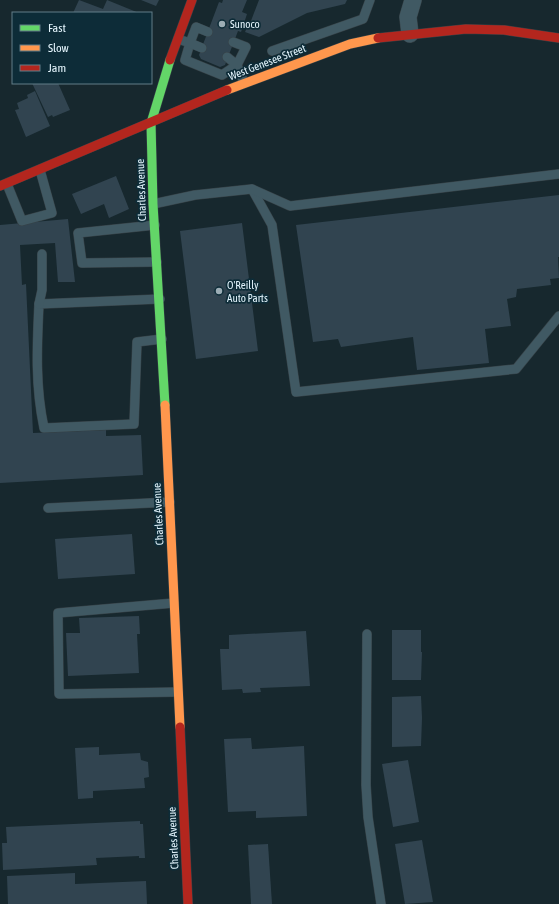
<svg xmlns="http://www.w3.org/2000/svg" width="559" height="904" font-family="'Asap Condensed',sans-serif">
<style>
.building{fill:#314450}
.lines{fill:none;stroke-linecap:round;stroke-linejoin:round}
.lane-casing{stroke:#374247;stroke-width:10}
.street-casing{stroke:#374247;stroke-width:18}
.fast-casing{stroke:#374247;stroke-width:10}
.slow-casing{stroke:#374247;stroke-width:10}
.jam-casing{stroke:#374247;stroke-width:10}
.lane{stroke:#405963;stroke-width:9}
.street{stroke:#405963;stroke-width:17}
.fast{stroke:#63d668;stroke-width:9}
.slow{stroke:#ff974d;stroke-width:9}
.jam{stroke:#b3261e;stroke-width:9}
.poi-dot{fill:#9cadb5;stroke:#0d2c38;stroke-width:1.5}
.labels{text-anchor:middle;stroke-width:3.5;stroke-linejoin:round;paint-order:stroke}
.poi-label{font-size:11px;fill:#e4f5fd;stroke:#0d2c38;text-anchor:start}
.street-label{font-size:11px;fill:#e4f5fd;stroke:#0d2c38}
</style>
<rect width="100%" height="100%" fill="#17282e"/>
<g class="building">
<polygon points="79,0 103,9 107,0 139,13 73,13"/>
<polygon points="141,0 159,0 156,6"/>
<polygon points="223,0 247,0 242,12 247,14 241,32 238,31 225,65 220,67 201,59 199,55 219,2 222,3"/>
<polygon points="259,0 347,0 345,4 307,13 259,37 245,32 248,25 249,26"/>
<polygon points="32,83 58,83 70,110 53,117 52,115 48,117"/>
<polygon points="35,91 50,126 26,137 15,110 19,109 17,103 28,98 27,95"/>
<polygon points="116,176 129,209 109,218 104,204 81,214 72,194"/>
<polygon points="559,195 559,257 558,257 559,278 550,279 551,285 517,289 516,297 507,299 511,326 485,329 489,363 417,370 413,337 341,347 338,339 313,342 296,225"/>
<polygon points="68,219 75,282 58,282 55,243 20,245 22,285 26,284 33,433 106,430 106,436 141,435 143,475 0,483 0,225"/>
<polygon points="242,223 258,351 196,359 180,231"/>
<polygon points="132,534 135,574 58,579 55,539"/>
<polygon points="139,616 140,634 137,634 139,673 68,676 66,633 80,633 79,618"/>
<polygon points="392,630 421,630 421,652 422,652 421,680 392,680"/>
<polygon points="306,631 310,686 260,688 261,692 243,693 242,689 222,690 220,649 229,649 229,635"/>
<polygon points="421,696 422,718 421,746 392,747 392,697"/>
<polygon points="251,738 252,749 304,746 307,816 256,818 256,811 228,812 224,739"/>
<polygon points="99,747 99,755 140,753 141,760 148,762 149,777 144,778 145,788 93,791 93,798 78,799 75,748"/>
<polygon points="408,760 419,822 393,827 382,764"/>
<polygon points="140,821 140,824 143,824 145,858 139,858 139,856 96,858 97,865 3,870 2,843 7,843 6,827"/>
<polygon points="422,840 433,902 405,904 395,844"/>
<polygon points="268,844 272,904 251,904 248,845"/>
<polygon points="75,873 75,884 146,881 147,904 8,904 7,876"/>
</g>
<g class="lines">
<g class="lane-casing">
<g id="lane">
<polyline points="178,39 190,43 185,60 222,75 237,65 244,83"/>
<polyline points="202,48 190,43 196,27 208,32"/>
<polyline points="272,51 363,19 370,0"/>
<polyline points="227,57 237,65 246,47 233,42"/>
<polyline points="7,184 22,221 52,213 40,170"/>
<polyline points="252,189 272,225 296,392 516,369 559,316"/>
<polyline points="153,204 195,195 252,189 290,206 559,174"/>
<polyline points="155,225 78,233 82,263 157,262"/>
<path d="M160,299L39,304C37,346 35,386 44,428L134,424L137,342L162,339"/>
<polyline points="39,304 42,290 42,254"/>
<polyline points="48,508 170,502"/>
<polyline points="174,603 58,613 59,694 178,692"/>
<polyline points="367,634 366,785 368,817 381,904"/>
</g>
</g>
<g class="street-casing">
<polyline id="street" points="410,34 408,17 413,0"/>
</g>
<g class="fast-casing">
<polyline id="fast" points="165,405 153,204 151,123 170,60"/>
</g>
<g class="slow-casing">
<g id="slow">
<polyline points="227,90 350,44 378,38"/>
<polyline points="165,405 180,727"/>
</g>
</g>
<g class="jam-casing">
<g id="jam">
<polyline points="378,38 466,29 504,30 559,38"/>
<polyline points="170,60 192,0"/>
<polyline points="0,186 227,90"/>
<polyline points="180,727 188,904"/>
</g>
</g>
<use href="#lane" class="lane"/>
<use href="#street" class="street"/>
<use href="#fast" class="fast"/>
<use href="#slow" class="slow"/>
<use href="#jam" class="jam"/>
</g>
<g class="poi-dot">
<circle cx="222" cy="24" r="4"/>
<circle cx="219" cy="291" r="4"/>
</g>
<g class="labels">
<g class="poi-label">
<text x="230" y="28">Sunoco</text>
<text x="227" y="289">O'Reilly<tspan x="227" dy="13">Auto Parts</tspan></text>
</g>
<g class="street-label">
<text transform="translate(267 62) rotate(-21)" y="4">West Genesee Street</text>
<text transform="translate(141 190) rotate(-92)" y="4">Charles Avenue</text>
<text transform="translate(158 514) rotate(-93)" y="4">Charles Avenue</text>
<text transform="translate(173 838) rotate(-93)" y="4">Charles Avenue</text>
</g>
</g>
<rect x="12" y="12" width="140" height="72" fill="#0d2c38" stroke="#637c87"/>
<rect x="20" y="25" width="20" height="6" fill="#63d668" stroke="#637c87"/>
<text x="48" y="32" font-size="12" fill="#e4f5fd">Fast</text>
<rect x="20" y="45" width="20" height="6" fill="#ff974d" stroke="#637c87"/>
<text x="48" y="52" font-size="12" fill="#e4f5fd">Slow</text>
<rect x="20" y="65" width="20" height="6" fill="#b3261e" stroke="#637c87"/>
<text x="48" y="72" font-size="12" fill="#e4f5fd">Jam</text>
</svg>
